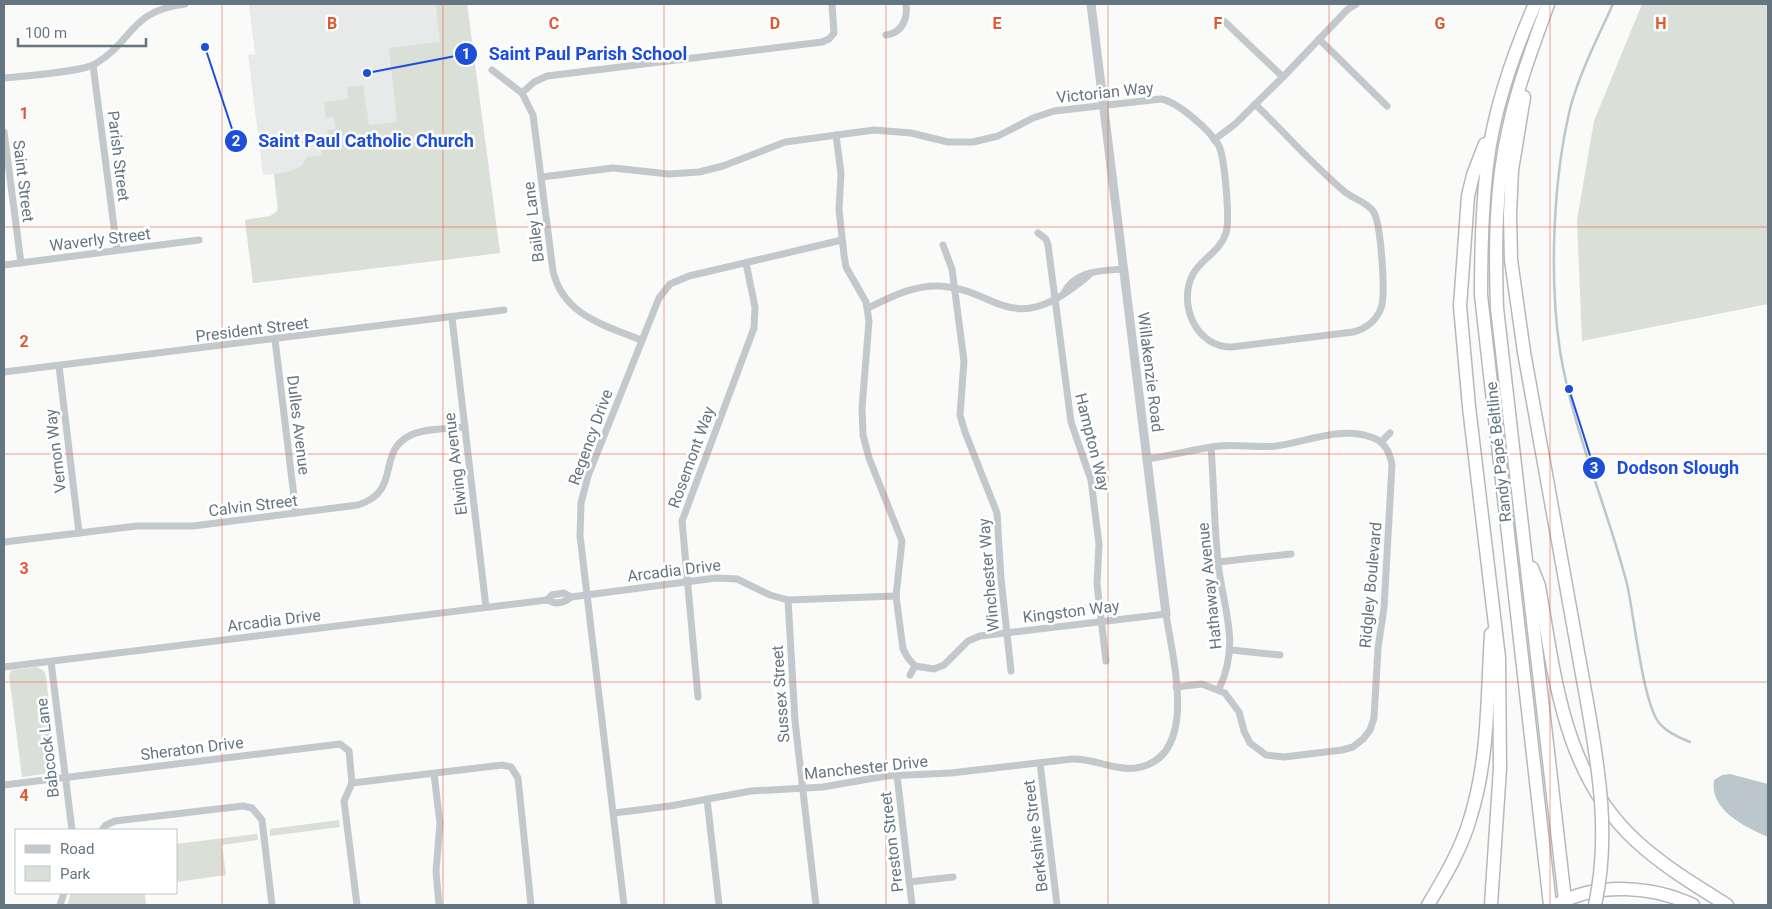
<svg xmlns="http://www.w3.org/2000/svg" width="1772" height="909" font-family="Roboto,sans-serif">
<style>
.built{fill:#e8e9e9}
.green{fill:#dadfd7}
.water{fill:#bbc7cb}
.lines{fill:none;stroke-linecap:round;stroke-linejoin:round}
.stream{stroke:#bbc7cb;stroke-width:2.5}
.motorway-casing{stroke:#b4b9bd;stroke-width:15}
.minor{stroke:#c3c8cc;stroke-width:7}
.tertiary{stroke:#c3c8cc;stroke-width:9}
.motorway{stroke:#fff;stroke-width:12}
.motorway-bridge-casing{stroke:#b4b9bd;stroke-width:15;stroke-linecap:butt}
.motorway-bridge{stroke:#fff;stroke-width:12}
.grid{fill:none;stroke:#e4572e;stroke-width:1;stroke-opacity:0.55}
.labels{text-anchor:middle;stroke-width:5;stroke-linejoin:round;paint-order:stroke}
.street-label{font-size:16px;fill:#657683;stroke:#fff}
.grid-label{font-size:16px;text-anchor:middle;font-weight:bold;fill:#e4572e;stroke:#fff;stroke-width:5;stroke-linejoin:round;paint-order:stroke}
.leader{fill:none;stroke:#1d4ed8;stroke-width:2}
.callout-dot{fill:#1d4ed8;stroke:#fff;stroke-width:2}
.mark-label{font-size:15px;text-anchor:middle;font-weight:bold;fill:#fff}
.callout-label{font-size:18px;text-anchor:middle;font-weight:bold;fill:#1d4ed8;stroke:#fff;stroke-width:5;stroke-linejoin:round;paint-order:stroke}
</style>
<rect width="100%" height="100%" fill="#fafaf8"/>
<polygon class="built" points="467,4 500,253 253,283 245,220 273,216 278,208 274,174 263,175 248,55 255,54 249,5"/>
<g class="green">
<path d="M436,4H467L500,253L253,283L245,220L270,216L278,211L274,174C288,172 301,171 307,157L322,155L321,146L329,145L327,130L336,129L334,117L326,118L324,102L348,99L347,87L363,85L369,125L397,122L389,48L440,42Z"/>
<polygon points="1642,4 1768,4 1768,304 1582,341 1577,220 1594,121"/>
<polygon points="37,667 44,671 46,676 56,768 50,773 22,777 9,675 12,670"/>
<polygon points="339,820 340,827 270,836 270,829"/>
<polygon points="257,834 258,840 222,845 226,875 176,882 176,844"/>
<polygon points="71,893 145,893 146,905 67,905"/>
</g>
<path class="water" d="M1730,774L1768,784V837C1745,827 1709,810 1714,780L1722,775Z"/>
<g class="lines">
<path class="stream" d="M1613,4C1598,37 1581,70 1571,105C1553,177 1549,277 1560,351C1573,431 1607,506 1627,584C1634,614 1643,706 1660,724C1668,733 1679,737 1690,742"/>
<g class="motorway-casing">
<g id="motorway">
<path d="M1535,4C1514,52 1495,106 1488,158C1482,203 1481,249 1481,295L1550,905"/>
<path d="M1548,4C1534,44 1518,84 1509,127C1495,186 1495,247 1497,308L1565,900"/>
<polyline points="1524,97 1512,170 1510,214 1511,260 1524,352 1587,702"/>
<polyline points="1485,144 1473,175 1468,196 1460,306 1469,407 1499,658 1500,768 1491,905"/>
<path d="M1532,568L1539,586C1555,677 1563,773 1635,840C1663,866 1695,885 1727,905"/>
<path d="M1558,904C1598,882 1653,886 1693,905"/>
<path d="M1428,905C1444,878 1461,850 1470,819C1489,759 1487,696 1491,634"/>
</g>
</g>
<g class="minor">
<path d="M886,35C902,33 908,19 906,4"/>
<polyline points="1319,39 1387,106"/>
<polyline points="93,65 117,250"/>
<path d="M492,70L522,93L533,115L553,271C563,315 604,325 641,340"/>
<polyline points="1283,77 1347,10 1356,4"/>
<path d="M4,78C22,76 82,72 95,64C134,41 129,11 185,4"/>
<polyline points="522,93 534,82 547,76 822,42 829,39 834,33 832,4"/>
<polyline points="4,132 21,263"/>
<polyline points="1214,140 1235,124 1283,77 1224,21"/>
<path d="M542,177L613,168L669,174L699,172L723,166L785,142L874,130L911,133L948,142H973L998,136L1033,118L1054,111L1161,99C1178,102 1211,131 1219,146C1225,160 1230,220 1226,233C1220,252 1202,258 1193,274C1177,305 1197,348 1232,347L1353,332C1366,329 1377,320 1381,308C1386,296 1381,221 1373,211C1366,202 1354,199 1345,192C1313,165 1285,133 1255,104"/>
<polyline points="1038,233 1046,239 1048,245 1071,422 1091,480 1099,544 1097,584 1106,661"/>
<polyline points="943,245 952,269 964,361 960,415 965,432 997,513 1001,579 1011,671"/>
<polyline points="4,265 199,240"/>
<path d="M1064,293C1075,270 1101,271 1123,269"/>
<path d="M868,308C891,297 913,285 940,286C992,289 1008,330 1064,294C1074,287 1082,282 1091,273"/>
<polyline points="452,318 486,607"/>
<polyline points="275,340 296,513"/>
<polyline points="59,366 79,533"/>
<polyline points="4,372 504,310"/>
<polyline points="1381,442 1390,433"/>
<path d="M1211,447C1214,485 1214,524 1218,562C1223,610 1241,642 1219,689"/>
<path d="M1147,459C1171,456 1194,449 1219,446C1238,444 1257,448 1276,446C1307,442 1340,426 1371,437C1384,441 1390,452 1392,465L1384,608L1378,648L1374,718L1370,730L1363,739L1353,747L1342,750L1284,757L1266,755L1250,743L1244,731L1239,712L1225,693L1202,684L1176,687"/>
<path d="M4,542L137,526H193L358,505C403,491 375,452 411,435C426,428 448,429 465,427"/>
<polyline points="1218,562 1291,554"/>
<polyline points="547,600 552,595 564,593 571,597"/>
<polyline points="788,600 795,721 816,905"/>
<polyline points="1231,650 1280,655"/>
<polyline points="51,662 72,830"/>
<path d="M4,667L547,600C556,605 564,603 571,597L716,578L737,579L770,595L788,600L896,596"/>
<polyline points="910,675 915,666"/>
<polyline points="698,697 682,521 754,328 755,307 746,263"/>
<polyline points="1040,763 1057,905"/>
<polyline points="434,774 440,823 436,871 439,905"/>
<polyline points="897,775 912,905"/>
<polyline points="4,785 340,744 349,751 352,783"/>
<polyline points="707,799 719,905"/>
<path d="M614,813L670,806L751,791L823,787L886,776L951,773L1072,759C1094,758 1115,771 1136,768C1201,758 1172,657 1166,614L980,636L968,641L944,665L934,669L915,666L908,658L903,649L896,596L902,541L869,458L863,435L862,408L869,321L866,302L846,267L844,255L839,210L841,173L836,135"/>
<polyline points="102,830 106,825 115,821 243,806 252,808 262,820 272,905"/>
<polyline points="909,882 953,877"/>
<polyline points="60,905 64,893"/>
<polyline points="357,905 344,801 352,783 502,765 511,767 518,778 531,905"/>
<polyline points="624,905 580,536 581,503 588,476 659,298 670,284 689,276 842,240"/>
</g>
<polyline class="tertiary" points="1091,4 1166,614"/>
<use href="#motorway" class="motorway"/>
<g class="motorway-bridge-casing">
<path id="motorway-bridge" d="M1587,702C1599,769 1610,837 1595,905"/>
</g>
<use href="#motorway-bridge" class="motorway-bridge"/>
</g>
<path class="grid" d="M222,4V905M443,4V905M664,4V905M886,4V905M1108,4V905M1329,4V905M1550,4V905M4,227H1768M4,454H1768M4,682H1768"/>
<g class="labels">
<g class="street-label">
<text transform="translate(1105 92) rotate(-6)" y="6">Victorian Way</text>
<text transform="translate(119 156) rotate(83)" y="6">Parish Street</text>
<text transform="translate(24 181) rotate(83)" y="6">Saint Street</text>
<text transform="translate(533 222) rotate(-97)" y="6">Bailey Lane</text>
<text transform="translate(100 239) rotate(-7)" y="6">Waverly Street</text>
<text transform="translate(252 329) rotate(-7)" y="6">President Street</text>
<text transform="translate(1151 372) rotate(83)" y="6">Willakenzie Road</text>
<text transform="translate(299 425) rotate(83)" y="6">Dulles Avenue</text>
<text transform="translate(590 437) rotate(-70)" y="6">Regency Drive</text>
<text transform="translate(1093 442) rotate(76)" y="6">Hampton Way</text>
<text transform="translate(55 451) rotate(-97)" y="6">Vernon Way</text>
<text transform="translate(1498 452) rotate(-96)" y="6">Randy Papé Beltline</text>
<text transform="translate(691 457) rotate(-70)" y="6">Rosemont Way</text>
<text transform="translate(455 464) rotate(-97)" y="6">Elwing Avenue</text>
<text transform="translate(253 505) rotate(-7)" y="6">Calvin Street</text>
<text transform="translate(674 570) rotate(-7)" y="6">Arcadia Drive</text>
<text transform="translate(988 575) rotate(-95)" y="6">Winchester Way</text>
<text transform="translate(1370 585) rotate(-85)" y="6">Ridgley Boulevard</text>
<text transform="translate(1209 586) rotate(-96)" y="6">Hathaway Avenue</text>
<text transform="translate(1071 611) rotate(-7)" y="6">Kingston Way</text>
<text transform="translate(274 620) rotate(-7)" y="6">Arcadia Drive</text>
<text transform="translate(780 694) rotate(-94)" y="6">Sussex Street</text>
<text transform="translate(47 748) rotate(-97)" y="6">Babcock Lane</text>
<text transform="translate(192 748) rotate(-7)" y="6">Sheraton Drive</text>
<text transform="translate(866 767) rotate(-6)" y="6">Manchester Drive</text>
<text transform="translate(1035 836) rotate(-97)" y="6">Berkshire Street</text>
<text transform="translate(891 842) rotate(-97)" y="6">Preston Street</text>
</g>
</g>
<g class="grid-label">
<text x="332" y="29">B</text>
<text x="554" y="29">C</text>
<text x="775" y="29">D</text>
<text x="997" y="29">E</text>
<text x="1218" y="29">F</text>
<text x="1440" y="29">G</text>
<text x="1661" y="29">H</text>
<text x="24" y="119">1</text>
<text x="24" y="347">2</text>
<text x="24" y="574">3</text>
<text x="24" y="801">4</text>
</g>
<path class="leader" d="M367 73L466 54M205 47L236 141M1569 389L1594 468"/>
<g class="callout-dot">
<circle cx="367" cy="73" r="5"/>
<circle cx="205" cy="47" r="5"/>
<circle cx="1569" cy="389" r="5"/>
<circle cx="466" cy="54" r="12"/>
<circle cx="236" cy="141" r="12"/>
<circle cx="1594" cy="468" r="12"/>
</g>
<g class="mark-label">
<text x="466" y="59">1</text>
<text x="236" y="146">2</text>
<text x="1594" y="473">3</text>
</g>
<g class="callout-label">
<text x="588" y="60">Saint Paul Parish School</text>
<text x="366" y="147">Saint Paul Catholic Church</text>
<text x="1678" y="474">Dodson Slough</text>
</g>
<rect width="1772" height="909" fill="none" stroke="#657683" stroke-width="10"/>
<rect x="15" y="829" width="162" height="65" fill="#ffffff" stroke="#c1c8cd"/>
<rect x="25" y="845" width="25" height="8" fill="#c3c8cc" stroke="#c1c8cd"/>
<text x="60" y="854" font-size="15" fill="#657683">Road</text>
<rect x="25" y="866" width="25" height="15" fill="#dadfd7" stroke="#c1c8cd"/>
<text x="60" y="879" font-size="15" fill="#657683">Park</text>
<path d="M18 38v8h128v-8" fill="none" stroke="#657683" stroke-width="2.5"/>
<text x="25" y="38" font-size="15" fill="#657683" stroke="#ffffff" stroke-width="4" paint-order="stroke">100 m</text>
</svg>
